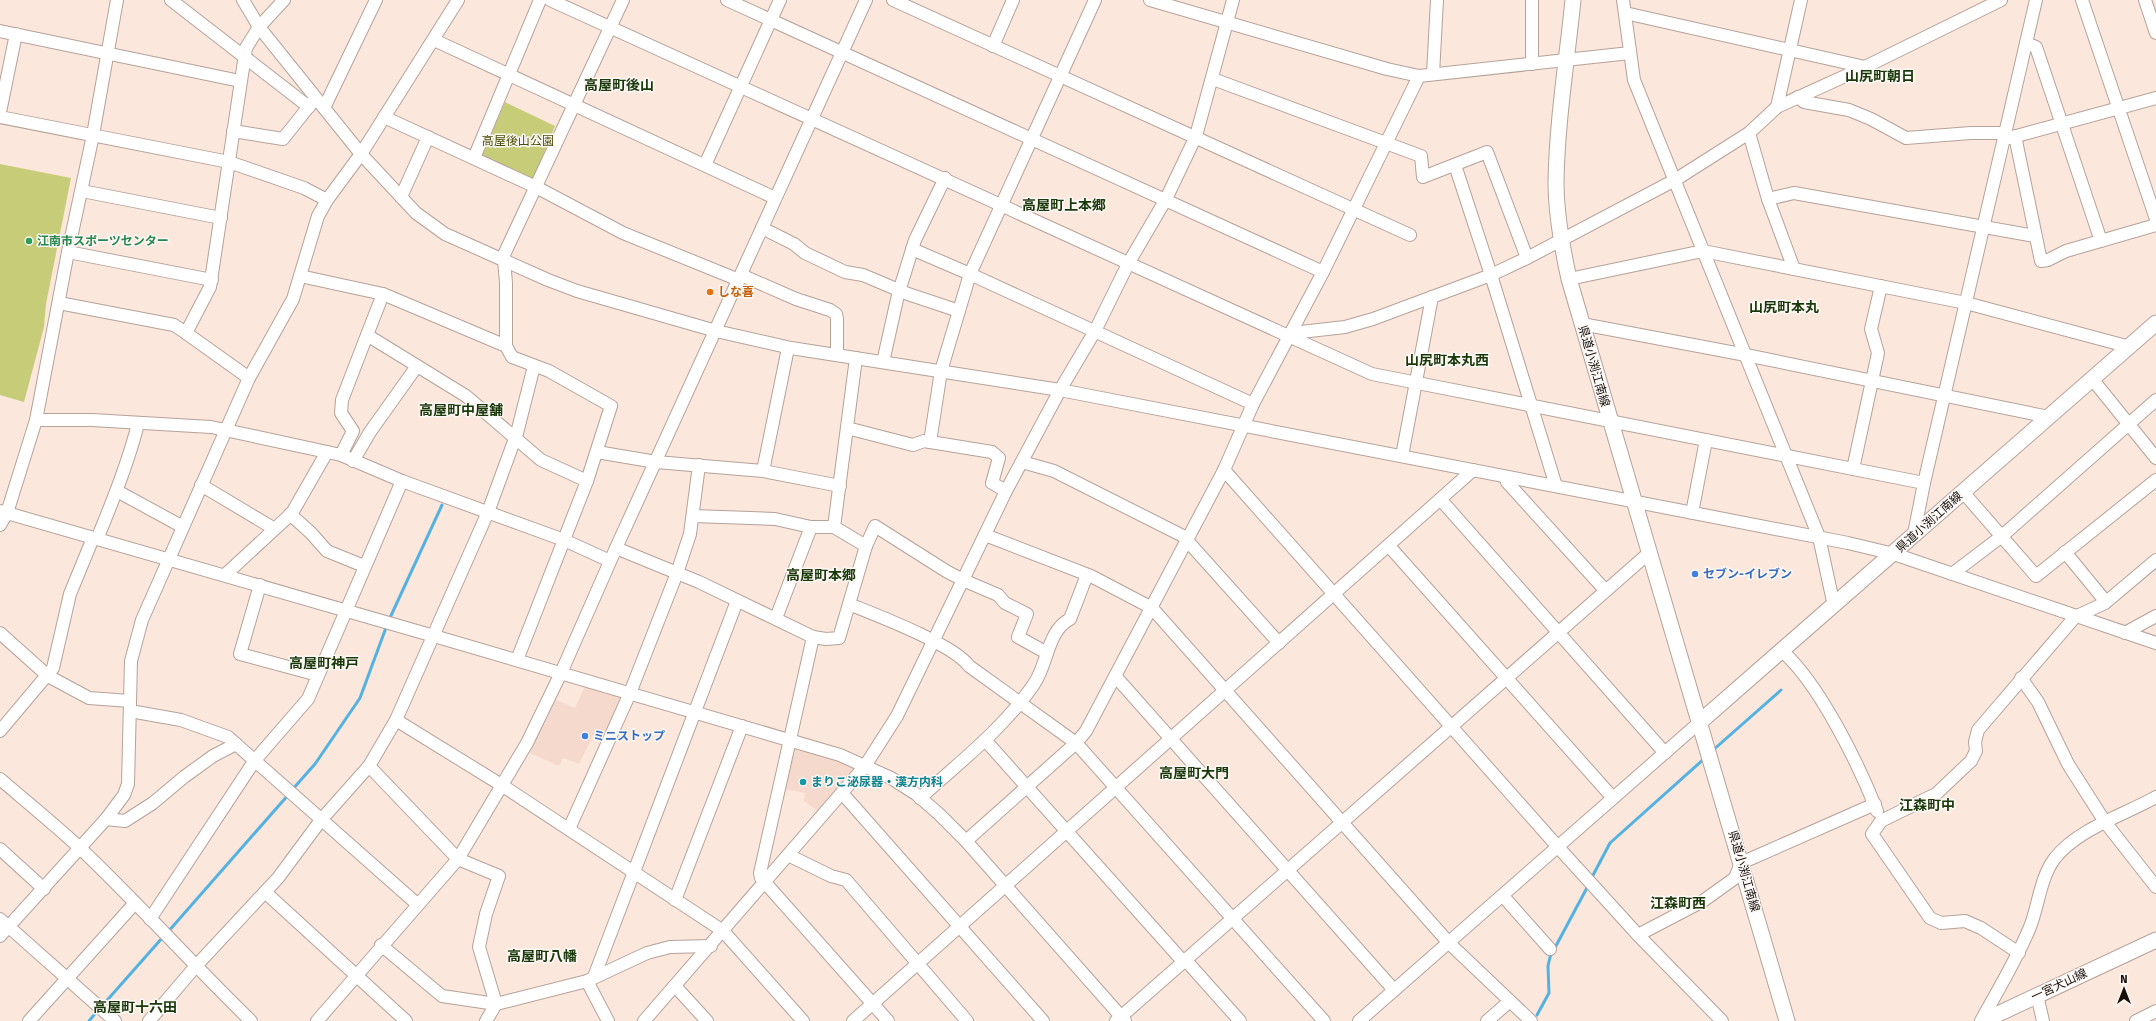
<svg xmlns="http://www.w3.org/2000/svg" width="2156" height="1021" font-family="'Fira Sans','Noto Sans JP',sans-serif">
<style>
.built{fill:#f5d9cc}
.green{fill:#c7cc78}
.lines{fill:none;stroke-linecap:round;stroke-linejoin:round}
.stream{stroke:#53b2e2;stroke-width:3}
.minor-casing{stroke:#b5a299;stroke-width:14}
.major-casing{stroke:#b5a299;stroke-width:17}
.minor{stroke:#fff;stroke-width:12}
.major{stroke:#fff;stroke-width:15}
.leisure-dot{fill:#2e9e5b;stroke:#fcf8f6;stroke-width:1.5}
.food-dot{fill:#e8710a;stroke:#fcf8f6;stroke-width:1.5}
.shop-dot{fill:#3f7fe0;stroke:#fcf8f6;stroke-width:1.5}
.culture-dot{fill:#0f9aa8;stroke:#fcf8f6;stroke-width:1.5}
.labels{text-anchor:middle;stroke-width:3;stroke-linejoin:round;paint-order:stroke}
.park-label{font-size:12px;fill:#4c4e07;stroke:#fcf8f6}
.leisure-label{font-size:12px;font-weight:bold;fill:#27864d;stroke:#fcf8f6;text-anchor:start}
.food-label{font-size:12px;font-weight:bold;fill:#c56008;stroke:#fcf8f6;text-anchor:start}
.street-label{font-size:12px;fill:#160f0c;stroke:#fcf8f6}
.shop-label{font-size:12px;font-weight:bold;fill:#366cbe;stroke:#fcf8f6;text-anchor:start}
.culture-label{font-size:12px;font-weight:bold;fill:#0d838f;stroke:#fcf8f6;text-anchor:start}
.quarter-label{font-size:14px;font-weight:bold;fill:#19380a;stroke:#fcf8f6}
</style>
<rect width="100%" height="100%" fill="#fce7dd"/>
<g class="built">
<polygon points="586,684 626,694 605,739 593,736 579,764 563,758 559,766 530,753 554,699 575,708"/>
<polygon points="790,741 862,766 821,813 804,801 805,793 779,788"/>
</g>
<g class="green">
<polygon points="505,102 555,126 532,181 482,156"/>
<polygon points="0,164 71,178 46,304 44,327 24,402 0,395"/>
</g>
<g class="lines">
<g class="stream">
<polyline points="389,620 442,505"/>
<polyline points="1712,751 1781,690"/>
<polyline points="292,790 315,764 360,698 387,625"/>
<polyline points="1591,879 1610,843 1705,758"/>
<polyline points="167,933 289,794"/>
<polyline points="102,1006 163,937"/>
<polyline points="1537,1015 1549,993 1548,966 1550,957 1589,884"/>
<polyline points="89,1021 98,1010"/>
</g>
<g class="minor-casing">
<g id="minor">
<polyline points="171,0 309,107"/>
<polyline points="243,0 259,27 361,154 416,213 445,234 548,280 577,291 716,331 791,348 1060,390 1848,543 1894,554 2156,643"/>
<polyline points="550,0 1372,374 1924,483"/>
<polyline points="727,0 1323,272"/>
<polyline points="893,0 1410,235"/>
<polyline points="1150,0 1387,69 1419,76 1630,53"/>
<polyline points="1623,0 1634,80 1819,537 1834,606"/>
<polyline points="2082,0 2156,219"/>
<polyline points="2145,0 2156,33"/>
<polyline points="1625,13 1865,67"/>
<polyline points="0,31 240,81"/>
<polyline points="434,40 775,198"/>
<polyline points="2026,43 2036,47 2101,241"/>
<polyline points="993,46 1013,0"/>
<polyline points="1532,64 1532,0"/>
<polyline points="1433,74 1437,0"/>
<polyline points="1213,79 1421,156 1423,177 1487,152 1527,258"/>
<polyline points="1798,97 1804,102 1849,110 1871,119 1906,138 1971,133 2005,133"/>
<polyline points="1777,107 1801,0"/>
<polyline points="324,108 376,0"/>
<polyline points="0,112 16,34"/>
<polyline points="0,117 229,162 304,188 327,200"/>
<polyline points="384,117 536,187 623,233 739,280"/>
<polyline points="233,131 283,139 314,100"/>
<polyline points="1749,133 1768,199 1794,269"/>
<polyline points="2015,136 2041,261 2048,260 2066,251 2156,225"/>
<polyline points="2009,138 2156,98"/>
<polyline points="474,158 540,0"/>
<polyline points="705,165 780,0"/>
<polyline points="1455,165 1491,275 1556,486"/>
<polyline points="82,191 221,218"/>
<polyline points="401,197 428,137"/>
<polyline points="1768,199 1794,193 2035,236"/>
<polyline points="762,228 794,244 805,253 845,272 863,275 908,294 959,311"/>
<polyline points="912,249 970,274 1253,404"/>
<polyline points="68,252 212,280"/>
<polyline points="502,259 623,0"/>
<polyline points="504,260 506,283 506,346"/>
<polyline points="741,275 796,299 830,310 836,314 837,319 837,355"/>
<polyline points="300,276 383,294 506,346 512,357 549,371 611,406 587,481 517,660"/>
<polyline points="1569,279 1703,251 1966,303 2130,347"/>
<polyline points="59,303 174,325 186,333 210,287 246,48 259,27 284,0"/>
<polyline points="1582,324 1746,355 2049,417"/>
<polyline points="186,333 249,378"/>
<polyline points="1292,333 1345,327 1373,319 1491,275 1527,258 1675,180 1749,133 1777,107 1865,67 2001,0"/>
<polyline points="367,335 383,294"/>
<polyline points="883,362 898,295 915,240 945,178"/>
<polyline points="2093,380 2156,458"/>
<polyline points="36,420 92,420 211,427 341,455 402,481 564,540 610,561"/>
<polyline points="847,428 913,445 924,441 992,452 999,458 992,483 1006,491"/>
<polyline points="930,442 941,371 970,274 1095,0"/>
<polyline points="597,452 656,462 763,471 840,486"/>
<polyline points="341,455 353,431 341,413 342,400 367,335 466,396 541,460 587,481"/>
<polyline points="1402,456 1432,297"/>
<polyline points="353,461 370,432 417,366"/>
<polyline points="1022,462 1054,471 1183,536 1279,643"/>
<polyline points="1853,469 1878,353 1871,329 1881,286"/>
<polyline points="1224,470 1558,847 1638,935 1722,1021"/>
<polyline points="763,471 788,348"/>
<polyline points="1506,477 1507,482 1605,590"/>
<polyline points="201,485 273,528"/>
<polyline points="117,491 183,527"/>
<polyline points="1963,492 2036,576 2156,480"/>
<polyline points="1441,500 1665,753"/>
<polyline points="0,511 434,636 840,755 891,778 916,794 939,814 966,841 1125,1021"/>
<polyline points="1692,513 1706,440"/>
<polyline points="290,514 311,533 327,551 364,566"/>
<polyline points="693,516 775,519 811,527 834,527 866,546"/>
<polyline points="0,525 7,513 36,420 68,252 93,135 117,0"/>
<polyline points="834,527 856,358"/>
<polyline points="1914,534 1924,483 2036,0"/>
<polyline points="985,535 1091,576 1152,608 1449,943 1531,1021"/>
<path d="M97,539C113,501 128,463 138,424"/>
<polyline points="1389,546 1613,798"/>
<polyline points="616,548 699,582 813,637 760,873 761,878 888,1021"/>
<polyline points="2065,552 2106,602"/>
<polyline points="1952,574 2002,536 2156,400"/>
<polyline points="225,575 292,513 327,452"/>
<polyline points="260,585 240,654 318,675"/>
<path d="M849,604C876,615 953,644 969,666L1076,743L1324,1021"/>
<polyline points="776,618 811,527"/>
<polyline points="0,633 48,676 89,698 130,701"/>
<polyline points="2125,633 2156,616"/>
<polyline points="813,637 826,639 839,638 866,546 875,526 946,571 963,580 998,595 1005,603 1027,614 1018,637 1047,653"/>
<path d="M1782,651C1819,683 1859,765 1877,811"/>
<polyline points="1116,677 1394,990"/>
<polyline points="2021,678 2038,702 2068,764 2105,822 2156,887"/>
<polyline points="130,711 181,720 228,737 417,904"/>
<polyline points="396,720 503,786 723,931 803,1021"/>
<polyline points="0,731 53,668 70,594 93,538"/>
<polyline points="985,740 1180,958 1190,965 1240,1021"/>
<polyline points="369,766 458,859 499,876 486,914 479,947 496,1004 486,1021"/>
<path d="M0,779C27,802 54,824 80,848C139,904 193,965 251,1021"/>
<polyline points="842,793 1043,1021"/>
<path d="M920,798C960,762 1004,728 1034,684C1048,664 1047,631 1070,619L1087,575"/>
<polyline points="106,819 125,821 153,803 184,777 213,756 236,744"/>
<polyline points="569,829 630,693 677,573 690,534 699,465"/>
<polyline points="966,841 1076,743 1086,731 1224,470 1253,404 1323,272 1419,76"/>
<polyline points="0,849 44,889"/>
<polyline points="788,855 831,876 846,880 967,1021"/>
<polyline points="265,892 406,1021"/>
<polyline points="1503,896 1550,949"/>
<polyline points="675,900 742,726"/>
<polyline points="0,919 115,1021"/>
<polyline points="150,919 255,760 308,699 402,481"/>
<polyline points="1638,935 1703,901 1735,878 1741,863 1875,804"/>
<polyline points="0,936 106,819 124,795 128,784 131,661 142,620 249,378 293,299 318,216 327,200 361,154 458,0"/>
<polyline points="381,945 442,996 496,1004 587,981 647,953 670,947 711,946"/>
<polyline points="2019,953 1981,928 1965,921 1941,923 1930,918 1872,834 1881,821 1936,794 1971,761 1976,751 1975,742 1978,730 2075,617 2105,603 2156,560"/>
<polyline points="594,977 737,601"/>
<polyline points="587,981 608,1021"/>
<polyline points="675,986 707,1021"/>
<polyline points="2037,995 2043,1021"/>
<polyline points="29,1021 135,903"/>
<polyline points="149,1021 195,967 278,878 321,820 369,766 396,720 488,512 517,433 534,366"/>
<polyline points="317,1021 458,859 527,743 561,673 616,548 866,0"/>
<polyline points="644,1021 865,766 897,716 1006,491 1060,390 1095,331 1128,264 1166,199 1196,136 1233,0"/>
<polyline points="853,1021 1473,470"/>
<polyline points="1116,1021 1650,552"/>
<polyline points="1359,1021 1701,721"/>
<polyline points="1487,1021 1510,1001"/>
<path d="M1981,1021C1998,990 2017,959 2030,927C2039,904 2040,878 2055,858C2078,829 2124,815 2156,797"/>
<polyline points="2136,1021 2156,1011"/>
</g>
</g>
<g class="major-casing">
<g id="major">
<path d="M1573,0C1567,60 1557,121 1556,182C1556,215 1562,247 1569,279L1787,1021"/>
<polyline points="1701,721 2156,323"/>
<polyline points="1983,1021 2156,940"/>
</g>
</g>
<use href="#minor" class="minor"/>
<use href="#major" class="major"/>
</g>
<circle class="leisure-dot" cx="29" cy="241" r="4"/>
<circle class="food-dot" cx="710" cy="292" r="4"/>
<g class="shop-dot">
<circle cx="1695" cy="574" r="4"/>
<circle cx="585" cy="736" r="4"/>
</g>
<circle class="culture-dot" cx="803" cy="782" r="4"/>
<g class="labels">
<g class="park-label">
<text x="518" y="145">高屋後山公園</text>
</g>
<g class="leisure-label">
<text x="37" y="245">江南市スポーツセンター</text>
</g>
<g class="food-label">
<text x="718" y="296">しな喜</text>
</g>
<g class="street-label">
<text transform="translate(1594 366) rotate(74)" y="4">県道小渕江南線</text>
<text transform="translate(1929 522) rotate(-42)" y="4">県道小渕江南線</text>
<text transform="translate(1744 871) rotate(74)" y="4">県道小渕江南線</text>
<text transform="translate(2059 985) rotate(-25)" y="4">一宮犬山線</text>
</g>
<g class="shop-label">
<text x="1703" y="578">セブン-イレブン</text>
<text x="593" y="740">ミニストップ</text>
</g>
<g class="culture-label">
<text x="811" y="786">まりこ泌尿器・漢方内科</text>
</g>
<g class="quarter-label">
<text x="1880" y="81">山尻町朝日</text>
<text x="619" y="90">高屋町後山</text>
<text x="1064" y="210">高屋町上本郷</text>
<text x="1784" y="312">山尻町本丸</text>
<text x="1447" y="365">山尻町本丸西</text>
<text x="461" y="415">高屋町中屋舗</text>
<text x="821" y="580">高屋町本郷</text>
<text x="324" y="668">高屋町神戸</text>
<text x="1194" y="778">高屋町大門</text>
<text x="1927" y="810">江森町中</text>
<text x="1678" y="908">江森町西</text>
<text x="542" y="961">高屋町八幡</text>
<text x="135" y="1012">高屋町十六田</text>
</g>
</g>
<g transform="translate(2124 989)" stroke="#fcf8f6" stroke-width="3" paint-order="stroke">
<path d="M0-3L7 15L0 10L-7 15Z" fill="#160f0c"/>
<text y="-6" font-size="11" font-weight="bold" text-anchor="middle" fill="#160f0c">N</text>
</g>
</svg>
